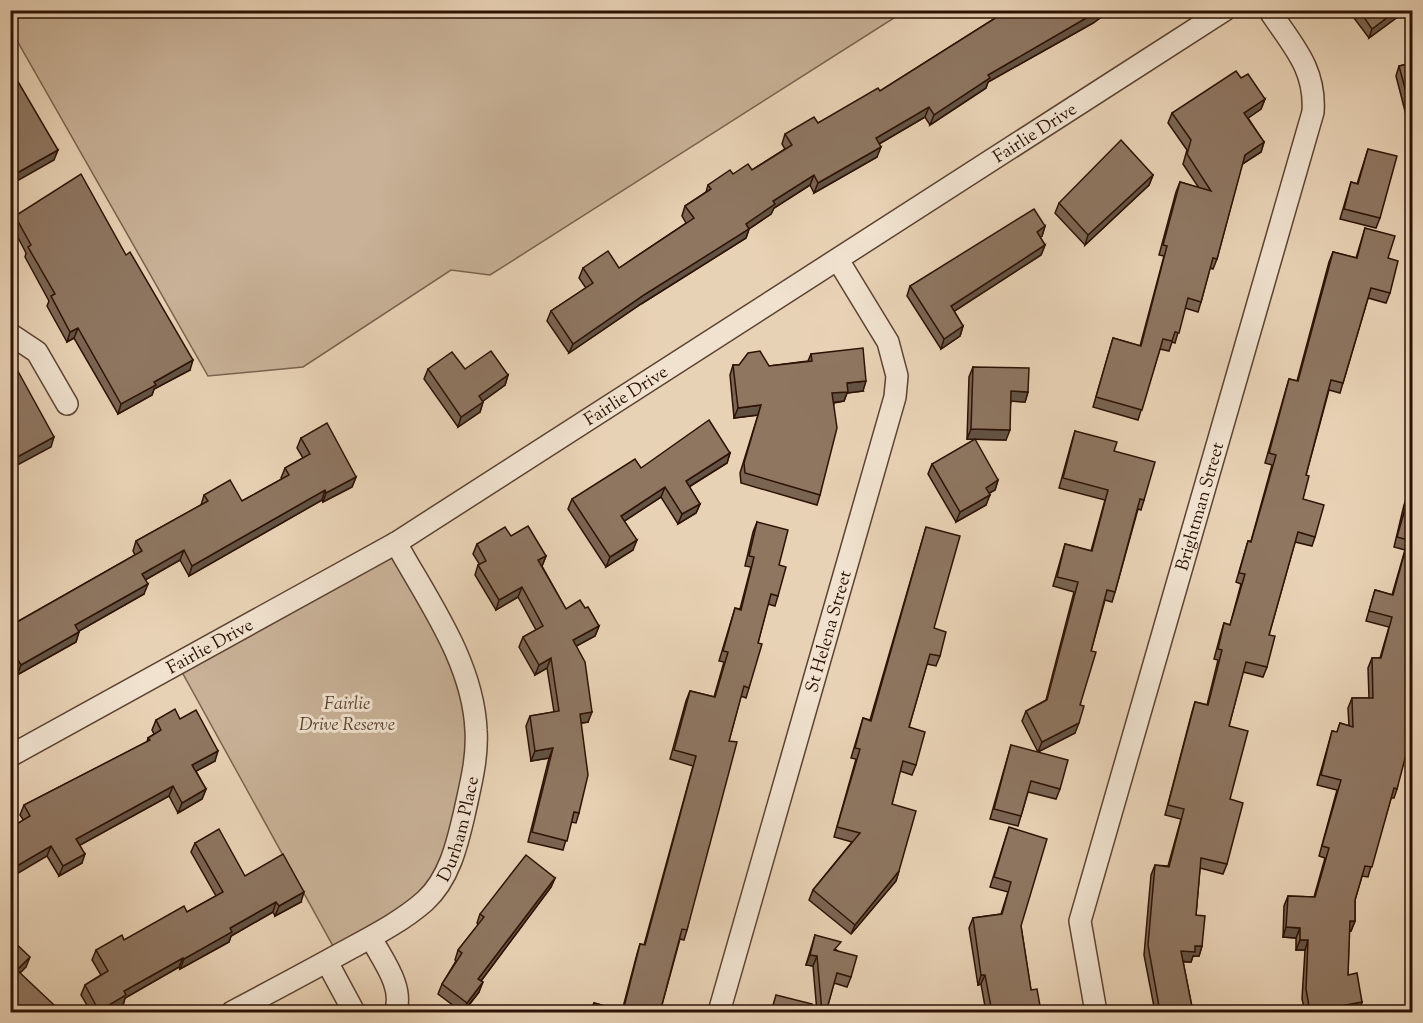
<svg xmlns="http://www.w3.org/2000/svg" width="1423" height="1023" font-family="'Sorts Mill Goudy',serif">
<style>
.green{fill:#c8b197;stroke:#7a624e;stroke-width:1.5}
.lines{fill:none;stroke-linecap:round;stroke-linejoin:round}
.minor-casing{stroke:#5c4231;stroke-width:24}
.minor{stroke:#f0e2cf;stroke-width:21}
.wall{fill:#7a6553;stroke:#2d1205;stroke-width:1.5}
.shaded-wall{fill:#635344;stroke:#2d1205;stroke-width:1.5}
.building{fill:#8e7661;stroke:#2d1205;stroke-width:1.5}
.labels{text-anchor:middle;stroke-width:6;stroke-linejoin:round;paint-order:stroke}
.street-label{font-size:18px;fill:#2d1205;stroke:#f0e2cf}
.park-label{font-size:18px;font-style:italic;fill:#5c4231;stroke:#f0e2cf}
</style>
<rect width="100%" height="100%" fill="#e8d2b5"/>
<filter id="stains"><feTurbulence type="fractalNoise" baseFrequency=".00333" numOctaves="4"/><feColorMatrix values="0 0 0 0 .2 0 0 0 0 .09 0 0 0 0 .02 0 0 0 .5 -.17"/></filter>
<radialGradient id="worn" r=".72"><stop offset=".6" stop-color="#630" stop-opacity="0"/><stop offset="1" stop-color="#630" stop-opacity=".3"/></radialGradient>
<g class="green">
<polygon points="10,11 11,10 905,11 490,275 451,270 303,367 208,376 11,30"/>
<polygon points="396,543 462,664 476,731 445,873 338,955 177,663"/>
</g>
<g class="lines">
<g class="minor-casing">
<g id="minor">
<polyline points="10,334 37,352 67,404"/>
<path id="s1" d="M10,756L396,543L1225,10"/>
<path d="M371,938C382,959 405,988 395,1012"/>
<polyline points="327,962 354,1012"/>
<path id="s2" d="M232,1012C268,993 304,974 340,954C369,938 400,923 425,901C449,879 457,845 464,815C470,787 478,758 476,730C473,662 428,601 396,543"/>
<path id="s3" d="M719,1012L895,397L897,376L888,342L838,260"/>
<path id="s4" d="M1096,1012L1080,921L1313,112C1316,68 1292,45 1269,10"/>
</g>
</g>
<use href="#minor" class="minor"/>
</g>
<g class="wall">
<polygon points="1008,10 1111,10 1093,23 988,82 986,88 930,125 925,117 879,144 877,157 814,193 810,185 774,208 771,214 749,229 746,238 641,304 569,353 547,321 551,311 586,288 579,278 583,268 619,268 686,223 682,216 685,206 706,192 708,185 733,174 752,170 785,149 782,144 785,134 818,123 880,91"/>
<polygon points="1348,10 1407,10 1369,38"/>
<polygon points="1413,63 1413,142 1396,76 1399,66"/>
<polygon points="1241,78 1265,99 1261,109 1248,118 1264,142 1261,152 1242,164 1217,259 1213,269 1210,268 1201,302 1198,312 1185,308 1175,343 1172,342 1169,351 1160,349 1138,420 1093,407 1113,338 1140,346 1164,256 1159,255 1176,192 1180,182 1199,188 1183,164 1187,150 1168,123 1172,113"/>
<polygon points="1368,149 1380,218 1376,228 1340,219 1351,182 1357,184"/>
<polygon points="1153,175 1149,185 1085,245 1055,213 1059,203"/>
<polygon points="15,216 190,370 154,389 152,395 118,414 74,338 67,342 47,306 49,301 25,257 26,253 12,226"/>
<polygon points="1045,226 1042,236 1040,237 1045,245 1041,255 954,311 963,326 960,336 941,349 907,296 910,286"/>
<polygon points="1365,228 1388,258 1390,293 1386,303 1368,298 1340,393 1329,390 1306,475 1303,499 1315,537 1312,546 1295,542 1269,635 1267,667 1263,677 1243,672 1229,726 1230,799 1227,864 1223,874 1200,868 1196,915 1202,946 1199,956 1193,956 1191,962 1183,962 1193,1012 1155,1012 1144,955 1151,875 1155,865 1168,866 1181,819 1165,815 1192,712 1195,702 1207,705 1218,660 1214,659 1221,633 1224,623 1230,625 1241,584 1236,582 1245,551 1248,541 1251,541 1272,465 1265,463 1286,389 1289,379 1297,381 1329,262 1333,252 1356,258"/>
<polygon points="811,354 863,391 847,393 844,401 834,403 820,495 817,505 741,483 740,473 758,415 734,418 730,375 733,365 769,366 808,361"/>
<polygon points="973,367 1028,392 1025,402 1011,401 1006,440 967,439 969,377"/>
<polygon points="428,369 465,369 508,375 505,385 483,401 483,402 480,412 458,427 424,379"/>
<polygon points="1075,431 1114,451 1144,500 1141,510 1138,509 1115,592 1112,602 1105,600 1091,651 1080,705 1075,733 1038,752 1022,721 1026,711 1046,700 1074,592 1053,586 1065,544 1091,551 1105,500 1059,488 1072,441"/>
<polygon points="301,438 356,477 352,487 323,502 322,500 189,576 180,560 145,580 144,594 79,631 76,642 17,675 14,670 10,626 135,555 133,551 136,541 201,505 204,495 242,501 282,479 281,478 285,468 303,458 297,448"/>
<polygon points="730,453 727,463 689,487 700,504 696,513 678,524 661,497 624,521 633,550 606,567 568,509 572,499 641,468"/>
<polygon points="932,464 998,480 995,490 989,493 986,505 956,522 928,474"/>
<polygon points="1413,480 1413,706 1411,706 1397,789 1394,798 1391,798 1368,877 1362,876 1355,900 1355,921 1351,931 1349,931 1348,975 1362,1002 1359,1012 1305,1012 1302,999 1305,950 1296,950 1296,938 1283,937 1284,906 1288,896 1314,897 1325,858 1319,856 1337,790 1317,785 1332,731 1337,732 1340,723 1349,726 1348,708 1352,698 1369,698 1368,668 1372,658 1380,658 1389,627 1366,621 1375,590 1392,595 1405,550 1394,547 1404,505"/>
<polygon points="757,522 779,565 778,596 775,606 768,604 758,643 749,688 746,698 741,696 729,741 687,930 684,940 680,939 660,1012 590,1012 594,1003 622,1011 637,954 640,944 644,945 693,766 670,759 686,701 690,691 714,697 724,662 719,661 735,608 740,609 751,567 745,566 753,532"/>
<polygon points="926,527 934,628 940,656 936,666 927,664 909,727 916,765 912,775 900,771 892,804 899,871 896,881 851,934 809,900 813,890 852,842 834,837 856,759 851,758 863,718 870,720"/>
<polygon points="511,536 546,556 542,566 566,609 585,608 599,626 595,636 576,646 588,722 581,723 579,813 576,823 571,822 563,850 528,842 549,758 531,761 526,726 530,716 554,712 547,668 535,675 519,647 523,637 536,630 518,597 496,610 475,575 478,565 480,565 473,554 477,544"/>
<polygon points="180,719 215,761 196,771 206,789 202,799 178,813 169,796 80,845 82,863 59,876 47,856 20,815 24,805 147,742 148,738 154,734 152,730 156,720"/>
<polygon points="1011,745 1060,789 1056,799 1028,792 1018,826 990,819"/>
<polygon points="1009,827 1021,926 1031,990 1041,1012 986,1012 981,984 978,985 969,928 973,918 1001,914 1008,892 990,887"/>
<polygon points="195,843 245,876 301,902 275,916 273,912 231,936 229,942 180,969 179,967 125,998 123,1005 110,1012 91,1012 81,995 85,985 101,975 92,960 96,950 124,940 187,912 216,896 191,852"/>
<polygon points="555,878 551,887 481,981 479,992 464,1012 462,1012 438,994 442,984 456,961 455,960 458,950 478,925 477,923 480,914"/>
<polygon points="815,935 838,951 851,977 847,987 834,983 826,1012 817,1012 813,966 806,965"/>
</g>
<g class="shaded-wall">
<polygon points="1100,10 1111,10 1093,23 988,82 986,88 930,125 934,115 988,75"/>
<polygon points="1397,10 1407,10 1369,38 1372,29"/>
<polygon points="1265,99 1261,109 1241,123 1244,113"/>
<polygon points="929,107 925,117 872,148 876,138"/>
<polygon points="1264,142 1261,152 1241,165 1245,155"/>
<polygon points="881,147 877,157 814,193 818,183"/>
<polygon points="58,150 54,160 10,185 10,177"/>
<polygon points="814,175 810,185 774,208 771,214 749,229 746,238 641,304 569,353 573,344 746,224 773,201"/>
<polygon points="1153,175 1149,185 1085,245 1088,235"/>
<polygon points="1045,226 1042,236 1033,242 1037,232"/>
<polygon points="1045,245 1041,255 947,316 951,306"/>
<polygon points="963,326 960,336 941,349 944,339"/>
<polygon points="78,328 74,338 67,342 70,332"/>
<polygon points="193,360 190,370 154,389 152,395 118,414 121,404 154,382"/>
<polygon points="508,375 505,385 476,406 479,396"/>
<polygon points="866,381 863,391 847,393 844,401 829,403 832,393 847,383"/>
<polygon points="1011,391 1028,392 1025,402 1007,401"/>
<polygon points="483,402 480,412 458,427 461,417"/>
<polygon points="761,405 758,415 734,418 738,408"/>
<polygon points="971,429 1010,430 1006,440 967,439"/>
<polygon points="54,437 51,447 10,469 10,461"/>
<polygon points="730,453 727,463 682,491 686,481"/>
<polygon points="356,477 352,487 323,502 326,493"/>
<polygon points="998,480 995,490 982,497 986,488"/>
<polygon points="665,487 661,497 617,526 621,516"/>
<polygon points="325,490 322,500 189,576 192,566"/>
<polygon points="990,495 986,505 956,522 960,512"/>
<polygon points="700,504 696,513 678,524 682,514"/>
<polygon points="637,540 633,550 606,567 610,557"/>
<polygon points="184,550 180,560 138,584 142,574"/>
<polygon points="546,556 542,566 535,570 538,560"/>
<polygon points="148,584 144,594 72,635 75,625"/>
<polygon points="522,587 518,597 496,610 499,600"/>
<polygon points="599,626 595,636 569,650 573,640"/>
<polygon points="79,632 76,642 17,675 21,665"/>
<polygon points="551,658 547,668 535,675 539,665"/>
<polygon points="18,660 14,670 10,672 10,665"/>
<polygon points="592,712 588,722 576,724 580,714"/>
<polygon points="1079,723 1075,733 1038,752 1042,742"/>
<polygon points="553,748 549,758 531,761 535,751"/>
<polygon points="218,751 215,761 189,775 192,765"/>
<polygon points="173,786 169,796 73,849 76,839"/>
<polygon points="206,789 202,799 178,813 182,803"/>
<polygon points="51,846 47,856 10,878 10,870"/>
<polygon points="85,854 82,863 59,876 63,866"/>
<polygon points="899,871 896,881 851,934 855,925"/>
<polygon points="555,878 551,887 475,989 478,979"/>
<polygon points="304,892 301,902 275,916 279,906"/>
<polygon points="276,902 273,912 231,936 229,942 180,969 184,959 230,928"/>
<polygon points="1350,921 1355,921 1351,931 1346,931"/>
<polygon points="1286,927 1300,928 1296,938 1283,937"/>
<polygon points="1300,940 1308,940 1305,950 1296,950"/>
<polygon points="1195,946 1202,946 1199,956 1193,956 1191,962 1178,961 1181,951"/>
<polygon points="810,955 817,956 813,966 806,965"/>
<polygon points="30,957 26,967 13,980 17,970"/>
<polygon points="183,958 179,967 125,998 123,1005 110,1012 98,1012 99,1011 124,991"/>
<polygon points="981,975 985,975 981,984 978,985"/>
<polygon points="483,982 479,992 463,1012 467,1003"/>
<polygon points="1362,1002 1359,1012 1338,1012 1340,1006"/>
<polygon points="54,1005 51,1012 46,1012"/>
</g>
<g class="building">
<polygon points="1008,10 1100,10 988,75 990,78 934,115 929,107 876,138 881,147 818,183 814,175 773,201 775,204 746,224 749,229 644,295 573,344 551,311 593,283 583,268 608,251 619,268 694,218 685,206 711,189 708,185 730,170 733,174 748,164 752,170 792,145 785,134 814,117 818,123 878,88 880,91"/>
<polygon points="1359,10 1397,10 1372,29"/>
<polygon points="1413,63 1413,118 1399,66"/>
<polygon points="10,68 58,150 10,177"/>
<polygon points="1236,71 1241,78 1248,74 1265,99 1244,113 1264,142 1245,155 1217,259 1213,258 1201,302 1188,298 1179,333 1175,332 1172,341 1163,339 1142,410 1096,397 1113,338 1141,346 1167,246 1163,245 1180,182 1211,191 1187,154 1191,140 1172,113"/>
<polygon points="1121,140 1153,175 1088,235 1059,203"/>
<polygon points="1368,149 1397,156 1380,218 1344,209 1351,182 1358,184"/>
<polygon points="81,174 126,255 130,252 193,360 154,382 156,385 121,404 78,328 70,332 51,296 55,294 28,247 31,245 15,216"/>
<polygon points="1034,209 1045,226 1037,232 1045,245 951,306 963,326 944,339 910,286"/>
<polygon points="1365,228 1395,236 1388,258 1398,261 1390,293 1371,288 1343,383 1331,380 1306,475 1309,476 1303,499 1324,505 1315,537 1298,532 1269,635 1275,636 1267,667 1246,662 1229,726 1248,731 1230,799 1243,803 1227,864 1201,858 1196,915 1205,916 1202,946 1195,946 1195,952 1181,951 1193,1012 1160,1012 1148,945 1155,865 1169,867 1184,809 1168,805 1195,702 1208,705 1222,650 1218,649 1224,623 1230,625 1245,574 1239,573 1248,541 1251,542 1276,455 1269,453 1289,379 1298,381 1333,252 1357,258"/>
<polygon points="863,348 866,381 847,383 848,392 832,393 837,428 820,495 745,473 744,463 761,405 738,408 733,365 739,365 748,353 760,351 769,366 812,361 811,354"/>
<polygon points="491,351 508,375 479,396 483,402 461,417 428,369 452,352 465,369"/>
<polygon points="14,364 54,437 10,461 10,366"/>
<polygon points="973,367 1029,368 1028,392 1011,391 1010,430 971,429"/>
<polygon points="709,420 730,453 686,481 700,504 682,514 665,487 621,516 637,540 610,557 572,499 635,459 641,468"/>
<polygon points="327,423 356,477 326,493 325,490 192,566 184,550 142,574 148,584 75,625 79,632 21,665 18,660 10,665 10,626 142,551 136,541 208,501 204,495 230,480 242,501 289,475 285,468 310,454 301,438"/>
<polygon points="1075,431 1117,442 1114,451 1155,462 1144,500 1140,499 1115,592 1107,590 1091,651 1096,652 1080,705 1084,706 1079,723 1042,742 1026,711 1047,700 1078,582 1057,577 1065,544 1092,551 1108,490 1063,478"/>
<polygon points="975,439 998,480 986,488 990,495 960,512 932,464"/>
<polygon points="1413,481 1413,696 1411,696 1412,732 1397,789 1394,788 1372,867 1365,866 1355,900 1355,921 1350,921 1348,975 1357,973 1362,1002 1340,1006 1342,1012 1310,1012 1306,989 1308,940 1300,940 1300,928 1286,927 1288,896 1315,897 1329,848 1322,846 1341,780 1321,775 1332,731 1337,732 1340,723 1353,727 1352,698 1373,698 1372,658 1381,658 1392,617 1369,611 1375,590 1393,595 1408,540 1397,537"/>
<polygon points="757,522 788,530 779,565 786,567 778,596 771,594 758,643 762,644 749,688 744,686 729,741 737,742 687,930 682,929 660,1012 591,1012 594,1003 623,1011 640,944 645,945 696,756 674,750 690,691 715,697 728,652 723,651 735,608 741,610 754,557 749,556"/>
<polygon points="528,526 546,556 538,560 566,609 580,600 585,608 588,607 599,626 573,640 585,662 592,712 580,714 588,775 579,813 574,812 567,841 532,832 553,748 535,751 530,716 559,711 551,658 539,665 523,637 543,626 522,587 499,600 478,565 486,561 477,544 505,527 511,536"/>
<polygon points="926,527 960,536 934,628 946,632 940,656 930,654 909,727 925,732 916,765 903,761 892,804 916,811 899,871 855,925 813,890 860,833 837,827 860,749 855,748 863,718 871,721"/>
<polygon points="175,709 180,719 196,710 218,751 192,765 206,789 182,803 173,786 76,839 85,854 63,866 51,846 10,870 10,828 30,816 24,805 150,740 148,738 161,730 156,720"/>
<polygon points="1011,745 1068,760 1060,789 1031,781 1021,816 994,809"/>
<polygon points="1009,827 1047,839 1021,926 1031,990 1037,989 1041,1011 1038,1012 992,1012 985,975 981,975 973,918 1002,914 1011,882 994,877"/>
<polygon points="219,829 245,876 283,854 304,892 279,906 276,902 230,928 232,932 184,959 183,958 124,991 126,995 99,1011 85,985 108,971 96,950 122,935 124,940 184,906 187,912 223,892 195,843"/>
<polygon points="526,855 555,878 478,979 483,982 467,1003 442,984 462,953 458,950 484,917 480,914"/>
<polygon points="815,935 841,942 834,950 857,956 851,977 837,973 826,1012 822,1012 817,956 810,955"/>
<polygon points="11,939 30,957 17,970 54,1005 46,1012 10,1012 10,940"/>
<polygon points="776,995 812,1004 809,1012 771,1012"/>
</g>
<g class="labels">
<g class="street-label">
<text dy="6" stroke="none"><textPath href="#s1" startOffset="1200">Fairlie Drive</textPath></text>
<text dy="6" stroke="none"><textPath href="#s1" startOffset="714">Fairlie Drive</textPath></text>
<text dy="6" stroke="none"><textPath href="#s4" startOffset="524">Brightman Street</textPath></text>
<text dy="6" stroke="none"><textPath href="#s3" startOffset="396">St Helena Street</textPath></text>
<text dy="6" stroke="none"><textPath href="#s1" startOffset="228">Fairlie Drive</textPath></text>
<text dy="6" stroke="none"><textPath href="#s2" startOffset="304">Durham Place</textPath></text>
</g>
<g class="park-label">
<text x="347" y="709">Fairlie<tspan x="347" dy="21">Drive Reserve</tspan></text>
</g>
</g>
<rect width="1423" height="1023" fill="none" stroke="#e8d2b5" stroke-width="36"/>
<rect x="12" y="12" width="1399" height="999" fill="none" stroke="#2d1205" stroke-width="3"/>
<rect x="18" y="18" width="1387" height="987" fill="none" stroke="#2d1205" stroke-width="1.5"/>
<rect width="100%" height="100%" filter="url(#stains)"/>
<rect width="100%" height="100%" fill="url(#worn)"/>
</svg>
